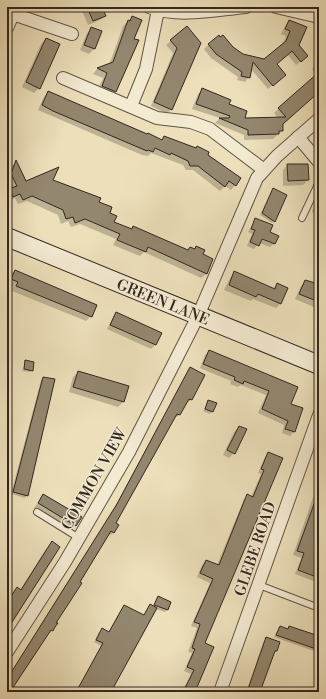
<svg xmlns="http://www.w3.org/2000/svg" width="326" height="699" font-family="'Libre Bodoni',serif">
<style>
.shadow{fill:#0003}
.building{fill:#93876f;stroke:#33271e}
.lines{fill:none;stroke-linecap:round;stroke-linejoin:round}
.lane-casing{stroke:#615545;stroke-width:8}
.street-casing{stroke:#615545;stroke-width:14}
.secondary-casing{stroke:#33271e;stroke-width:20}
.lane{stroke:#f3ead2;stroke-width:6}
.street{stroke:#f3ead2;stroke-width:12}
.secondary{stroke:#f3ead2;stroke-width:18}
.labels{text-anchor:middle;stroke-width:3;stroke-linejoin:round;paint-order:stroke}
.street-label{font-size:15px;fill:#33271e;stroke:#f3ead2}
</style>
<rect width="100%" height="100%" fill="#ecdfba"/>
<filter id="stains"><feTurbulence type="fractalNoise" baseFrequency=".005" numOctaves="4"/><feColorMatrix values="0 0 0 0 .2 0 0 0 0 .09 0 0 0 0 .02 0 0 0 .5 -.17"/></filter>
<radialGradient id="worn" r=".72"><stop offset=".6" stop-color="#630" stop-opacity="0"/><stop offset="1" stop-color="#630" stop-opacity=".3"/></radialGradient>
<g class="shadow">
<polygon points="101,7 105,16 100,20 88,25 81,8"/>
<polygon points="132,17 133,39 138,41 115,92 110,97 97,91 103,78 93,74 97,69 109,65 123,26"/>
<polygon points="289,21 303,60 296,65 288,55 276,64 280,79 268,89 251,69 249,77 245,82 237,80 238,77 211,58 204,49 219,36 243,55 264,60 282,46 286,36 281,34 285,26"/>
<polygon points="187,27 171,109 167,114 151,106 173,53 166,45"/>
<polygon points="92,28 101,32 94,49 89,54 80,50 87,33"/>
<polygon points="46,39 39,88 34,93 22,87 41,44"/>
<polygon points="319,63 319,90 282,124 282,130 273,139 244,140 244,135 215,123 220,118 192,109 198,94 203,89 228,105 243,119 278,118 274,113 317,75 312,69"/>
<polygon points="49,92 161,140 164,137 196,149 206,155 235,185 231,190 225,186 220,191 193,170 186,170 183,165 151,153 148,156 142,155 38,110 44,97"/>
<polygon points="16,162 25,183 52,181 98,203 109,213 113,222 131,230 134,227 187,250 190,248 194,249 196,247 202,255 206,274 201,278 144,252 140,256 113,245 116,239 80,224 71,227 68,221 61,224 58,215 27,201 18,204 15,198 8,202 7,192 11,189 7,179 12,166"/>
<polygon points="288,165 308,180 303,185 283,186 283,170"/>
<polygon points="273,190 274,221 272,223 260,215"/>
<polygon points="317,199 319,200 319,222 316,220 319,215 312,212 316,201 315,201"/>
<polygon points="256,219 268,232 274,244 270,247 259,243 254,249 247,246 252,234 248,232"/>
<polygon points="15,271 91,316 86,321 12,291 13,287 7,284 10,276"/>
<polygon points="235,273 272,289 277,284 281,303 276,308 253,299 251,301 224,290 230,278"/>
<polygon points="319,280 319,305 316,308 295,299 301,286 306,281 317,284"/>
<polygon points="116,313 161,333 155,345 151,349 107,329"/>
<polygon points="209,351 296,388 289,405 294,432 290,436 282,433 284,425 258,413 266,395 241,385 238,387 230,384 231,381 200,368 205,355"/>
<polygon points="26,361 32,370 30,372 22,371"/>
<polygon points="190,368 191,400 188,402 186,401 179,415 177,417 175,416 114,524 113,533 111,535 109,534 52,630 50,633 48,632 9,692 7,692 7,679 114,508"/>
<polygon points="78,372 127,387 123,402 118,407 69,392 73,377"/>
<polygon points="43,378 27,495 25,498 11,494 41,380"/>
<polygon points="209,401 216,404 210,414 203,411"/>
<polygon points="239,427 234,453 229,458 223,455 234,432"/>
<polygon points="268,453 282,458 204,644 192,692 182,692 191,674 184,671 192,653 188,652 197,628 191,626 210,583 197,577 202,565 206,561 217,565 244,499 248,495 251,497 261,474 258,473 265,457"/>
<polygon points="319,480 319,583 295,574 302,558 293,555"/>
<polygon points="43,496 76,525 71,530 34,508"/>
<polygon points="52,543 7,628 7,597 10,597 17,588 20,590 46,549"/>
<polygon points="158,597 170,602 167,610 165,612 156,609 110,692 76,692 101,646 94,642 99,632 102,630 108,633 124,606 143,616 150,605 153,607"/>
<polygon points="280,627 287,630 289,627 319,637 319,653 274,637"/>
<polygon points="267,639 276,651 273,654 260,688 266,690 265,692 246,692 264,641"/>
</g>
<g class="building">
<polygon points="87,7 102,7 106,16 93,21"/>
<polygon points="132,16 142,20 134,39 139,40 116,92 102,86 107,73 97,68 113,62 128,20 130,21"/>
<polygon points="289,20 307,27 299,45 308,56 301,62 292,51 277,64 286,75 273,86 253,62 250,78 241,76 242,72 216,54 208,44 219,35 220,37 223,35 233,47 243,54 264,59 286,41 290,31 285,29"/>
<polygon points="187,26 201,43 172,110 154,102 177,48 170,40"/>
<polygon points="91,27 102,31 95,49 84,45"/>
<polygon points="46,38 60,44 40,89 26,82"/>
<polygon points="319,72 319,92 283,124 283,131 279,131 279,134 248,135 248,130 219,118 229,118 230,116 196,104 202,88 231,100 229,104 247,111 245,118 286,117 278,108"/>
<polygon points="48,91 147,134 148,133 162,140 164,136 196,148 197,146 209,152 208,155 241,178 236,186 229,181 225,187 198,166 190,166 188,161 171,153 170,155 155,148 153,152 148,150 147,151 53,111 42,105"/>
<polygon points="16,160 26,181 59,167 53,180 101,198 99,202 112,207 110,213 117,216 114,222 132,229 133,226 188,250 190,247 195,249 196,246 205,250 203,254 213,259 207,274 148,247 146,252 117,240 120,234 85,219 75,223 73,217 66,219 63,210 32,196 23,200 20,194 13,197 9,189 17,186 11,174"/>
<polygon points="287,164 308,164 309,180 288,181"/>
<polygon points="273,188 287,195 275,222 262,213"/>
<polygon points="255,218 273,225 270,232 279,236 275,244 262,239 259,246 250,242 255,230 251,229"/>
<polygon points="15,270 97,305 92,317 16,286 18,282 11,279"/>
<polygon points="234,271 275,289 277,283 288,288 281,304 258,294 256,297 229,285"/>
<polygon points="305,280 319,284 319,302 299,294"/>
<polygon points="116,312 162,333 156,345 110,325"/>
<polygon points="209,350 298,387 291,404 303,408 295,432 285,429 288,421 262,409 269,391 244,381 243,384 234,380 235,377 203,364"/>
<polygon points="25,360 34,362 33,371 24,369"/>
<polygon points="190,367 205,375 192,400 189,399 180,415 177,414 116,523 119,525 114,533 111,531 80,582 82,583 56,623 58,623 55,627 53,631 51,630 10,692 7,692 7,679 117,504"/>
<polygon points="78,371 129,386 124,402 73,387"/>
<polygon points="43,377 55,379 28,496 13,492"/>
<polygon points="208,400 217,403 213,412 205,409"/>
<polygon points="239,426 247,429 235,454 227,450"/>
<polygon points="268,452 283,458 205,643 214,647 198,685 195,692 183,692 194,670 187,667 195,649 192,648 200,624 194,622 213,579 200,573 206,560 219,565 247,494 253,497 264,470 261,469"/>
<polygon points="318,493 319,493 319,578 298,570 304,553 297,551"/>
<polygon points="43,494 82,517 76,526 38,503"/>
<polygon points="52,541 60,547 7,630 7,594 11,596 17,587 21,590"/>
<polygon points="158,596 171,602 168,610 154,605"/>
<polygon points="150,604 157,608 111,692 76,692 103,643 96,640 102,628 109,632 124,605 144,615"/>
<polygon points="280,626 288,629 289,626 319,636 319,650 276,635"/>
<polygon points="266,637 280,642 277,651 275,651 260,692 247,692"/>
</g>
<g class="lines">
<g class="lane-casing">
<g id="lane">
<polyline points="302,218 319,182"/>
<polyline points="37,512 79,538"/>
<polyline points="259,585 319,608"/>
</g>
</g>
<g class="street-casing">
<g id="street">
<path d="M149,7C179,18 215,10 246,7"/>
<polyline points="276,7 319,17"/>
<polyline points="7,12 72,34"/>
<polyline points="7,28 16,8"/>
<polyline points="63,78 157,118 191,122 210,129 264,170"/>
<polyline points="131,106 146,69 158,10"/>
<polyline points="298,137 319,162"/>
<polyline points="7,652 65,562 129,452 198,316 257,178 277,156 319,119"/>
<polyline points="220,692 319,415"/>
</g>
</g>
<g class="secondary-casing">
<polyline id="secondary" points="7,237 319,365"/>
</g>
<use href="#lane" class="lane"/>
<use href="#street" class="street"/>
<use href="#secondary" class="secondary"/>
</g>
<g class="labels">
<g class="street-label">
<text transform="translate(163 302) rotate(22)" y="5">GREEN LANE</text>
<text transform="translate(94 479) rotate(-60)" y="5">COMMON VIEW</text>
<text transform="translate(255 549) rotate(-71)" y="5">GLEBE ROAD</text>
</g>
</g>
<rect width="326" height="699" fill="none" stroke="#ecdfba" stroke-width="24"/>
<rect x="8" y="8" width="310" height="683" fill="none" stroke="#33271e" stroke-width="2"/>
<rect x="12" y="12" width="302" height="675" fill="none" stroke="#33271e"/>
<rect width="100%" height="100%" filter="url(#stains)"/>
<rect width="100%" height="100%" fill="url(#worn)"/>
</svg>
